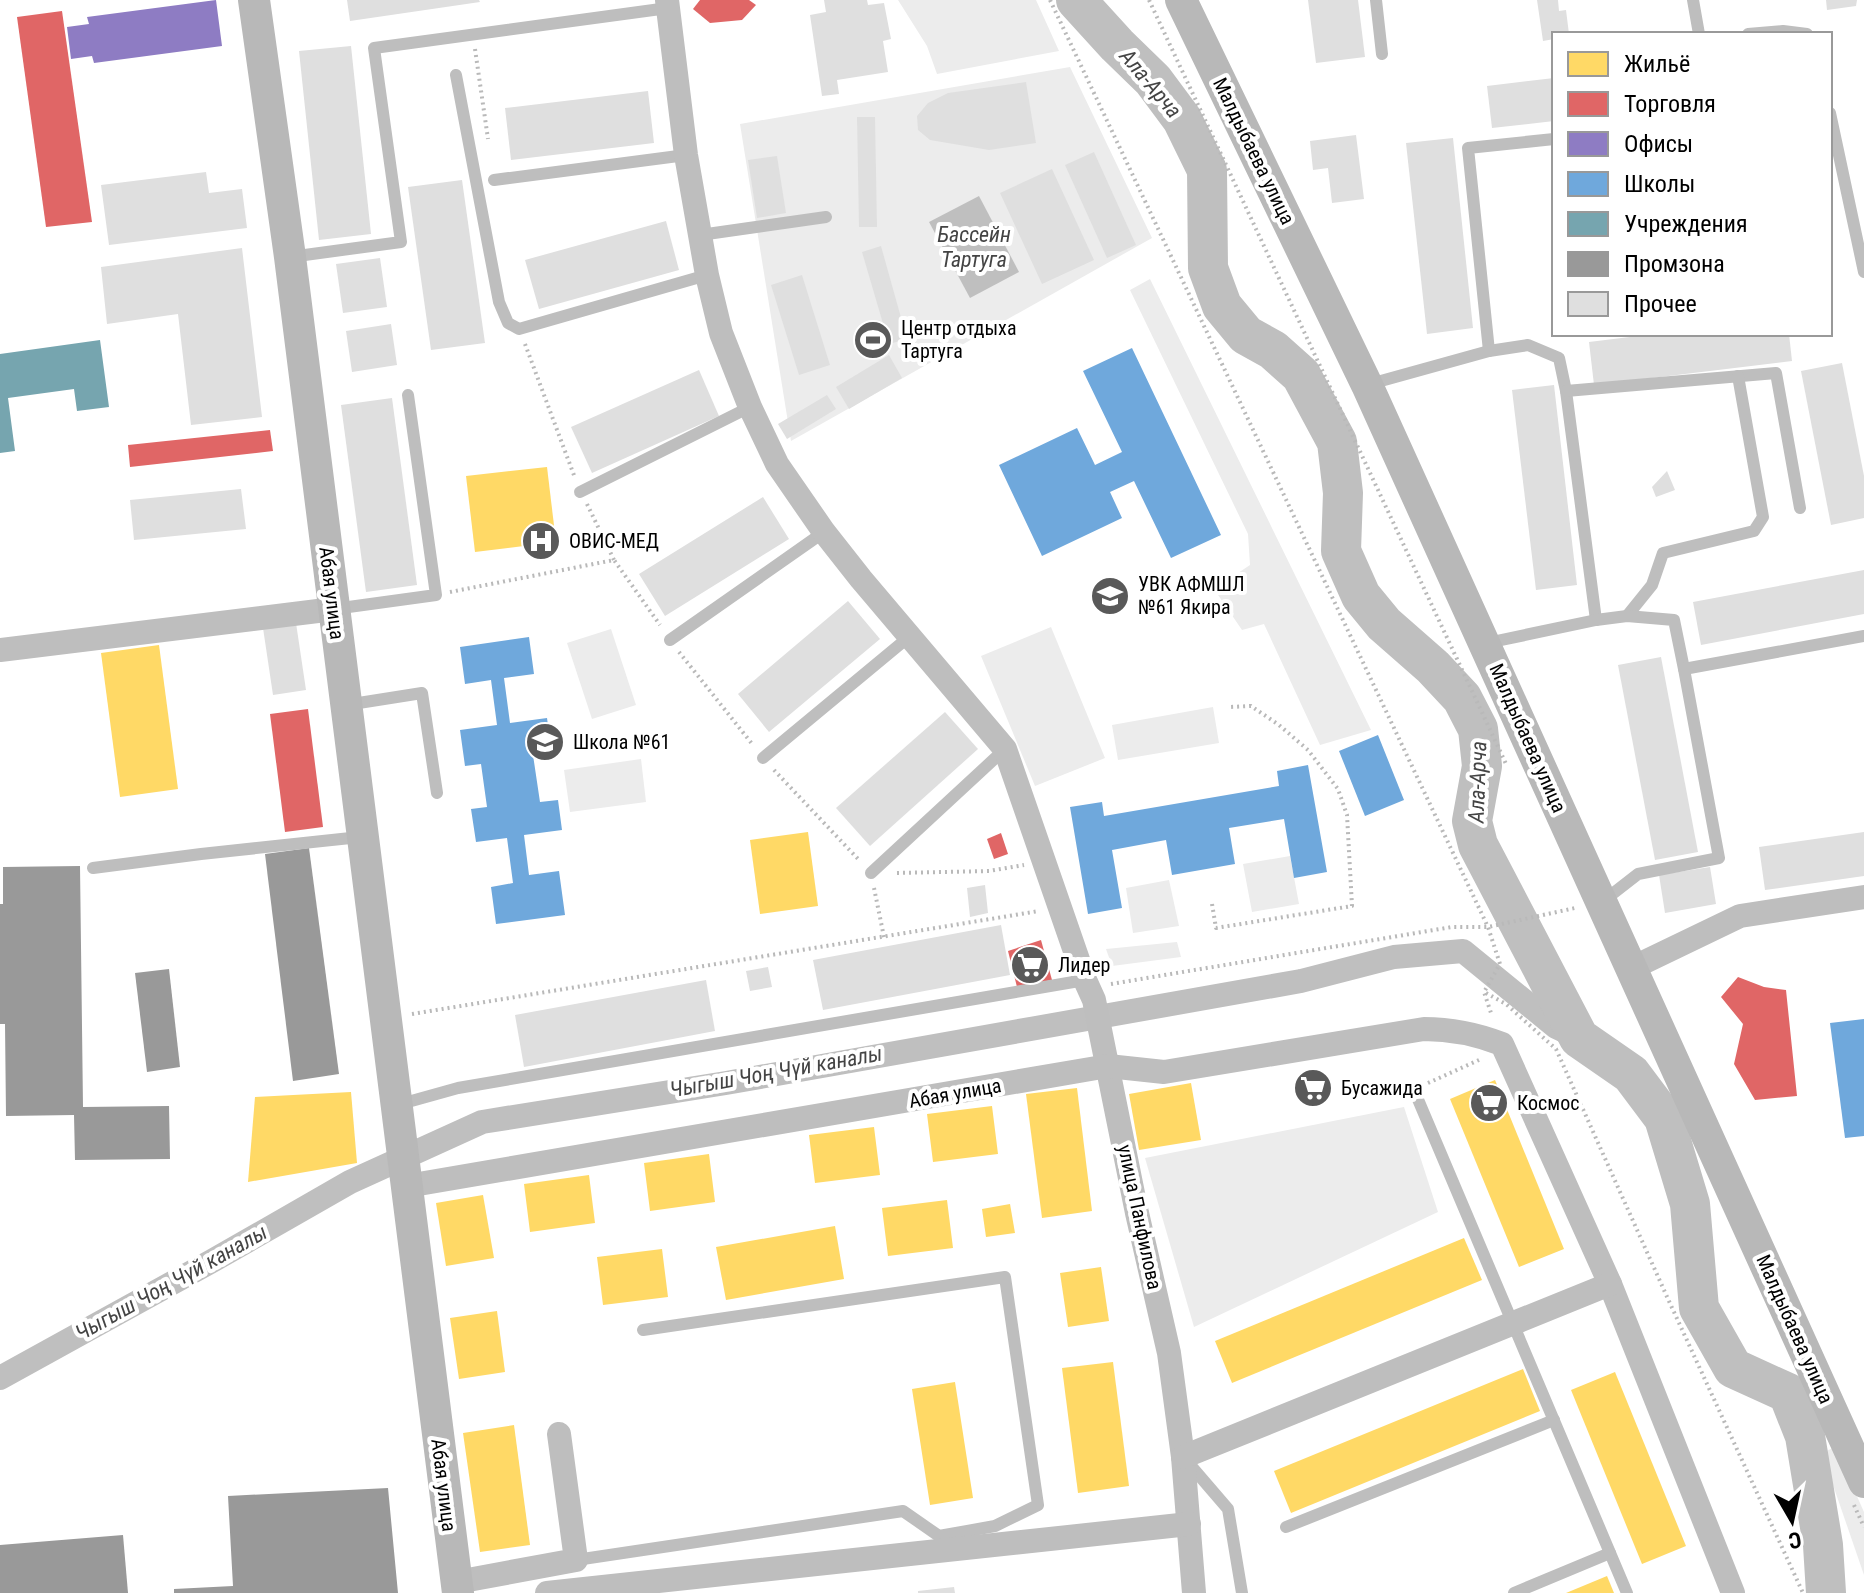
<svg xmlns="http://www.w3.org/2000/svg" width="1864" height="1593" font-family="'Roboto Condensed',sans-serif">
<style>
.green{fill:#ececec}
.water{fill:#bfbfbf}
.homes{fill:#ffd966}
.shops{fill:#e06666}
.offices{fill:#8e7cc3}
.schools{fill:#6fa8dc}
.public{fill:#76a5af}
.industry{fill:#999}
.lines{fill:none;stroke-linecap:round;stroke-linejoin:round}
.canal{stroke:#bfbfbf;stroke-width:24}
.river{stroke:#bfbfbf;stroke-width:40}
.building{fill:#dfdfdf}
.path{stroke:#b9b9b9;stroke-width:4;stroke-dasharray:2 4;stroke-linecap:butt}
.lane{stroke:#bebebe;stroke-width:12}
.street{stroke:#bebebe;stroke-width:24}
.secondary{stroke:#b8b8b8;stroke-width:32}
.labels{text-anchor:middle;stroke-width:8;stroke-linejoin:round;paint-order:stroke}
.street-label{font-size:20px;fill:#000;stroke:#fff}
.poi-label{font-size:20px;fill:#000;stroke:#fff;text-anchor:start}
.water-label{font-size:22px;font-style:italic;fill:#444;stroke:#fff}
</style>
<rect width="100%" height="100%" fill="#fff"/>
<g class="green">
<polygon points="898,0 1036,0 1059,51 937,74 927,46"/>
<polygon points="1070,67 1152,238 791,441 740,124"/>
<polygon points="1150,279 1371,730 1320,745 1264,624 1242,630 1214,589 1250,565 1248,534 1130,290"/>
<polygon points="1051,627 1105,758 1035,786 981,656"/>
<polygon points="611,629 636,705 592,719 567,643"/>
<polygon points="1213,707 1219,743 1118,760 1112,725"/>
<polygon points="641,759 646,802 570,812 564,770"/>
<polygon points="1290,856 1299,904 1252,912 1243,864"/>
<polygon points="1169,880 1179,926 1133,933 1126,888"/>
<polygon points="1177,942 1181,957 1112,966 1106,949"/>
<polygon points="1404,1107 1438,1212 1194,1327 1145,1158"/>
<polygon points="1835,1447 1864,1512 1864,1575 1822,1453"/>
</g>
<polygon class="water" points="979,196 1019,272 970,298 929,222"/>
<g class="homes">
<polygon points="547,467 556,542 475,552 466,476"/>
<polygon points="159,645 178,789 120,797 101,653"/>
<polygon points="808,832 818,906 760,914 750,840"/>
<polygon points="1495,1080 1564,1249 1519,1267 1450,1099"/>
<polygon points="1191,1083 1201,1140 1139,1150 1129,1094"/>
<polygon points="1077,1088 1092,1211 1042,1218 1026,1094"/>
<polygon points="351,1092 357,1163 248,1182 255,1097"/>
<polygon points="992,1106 998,1154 933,1162 927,1114"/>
<polygon points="874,1127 880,1175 815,1183 809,1135"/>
<polygon points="709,1154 715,1202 650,1211 644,1163"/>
<polygon points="589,1175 595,1223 530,1232 524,1184"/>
<polygon points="483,1195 494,1258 446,1266 436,1203"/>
<polygon points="947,1200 953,1248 888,1256 882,1208"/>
<polygon points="1010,1204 1015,1233 986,1237 982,1209"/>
<polygon points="835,1226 844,1279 726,1300 716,1247"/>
<polygon points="1464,1238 1482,1280 1232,1383 1215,1341"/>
<polygon points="662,1249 668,1297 603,1305 597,1257"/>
<polygon points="1101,1267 1109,1321 1068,1327 1060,1273"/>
<polygon points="497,1311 505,1372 459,1379 450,1318"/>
<polygon points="1113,1362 1129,1486 1078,1493 1062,1368"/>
<polygon points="1523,1369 1540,1411 1291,1513 1274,1471"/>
<polygon points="1615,1372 1686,1546 1642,1564 1571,1390"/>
<polygon points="955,1382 973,1498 930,1505 912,1389"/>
<polygon points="514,1425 530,1545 480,1552 463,1433"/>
<polygon points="1607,1576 1614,1593 1566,1593"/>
</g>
<g class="shops">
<polygon points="700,0 749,0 756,5 742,20 710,23 693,9"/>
<polygon points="62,11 92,222 46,227 17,17"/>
<polygon points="270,430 273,451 130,467 128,445"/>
<polygon points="308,709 323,827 285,832 270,714"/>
<polygon points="1001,833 1008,854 994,859 987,839"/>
<polygon points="1041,940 1052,980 1017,987 1008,951"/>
<polygon points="1738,977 1764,987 1786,990 1797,1096 1755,1100 1734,1064 1743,1024 1721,997"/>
</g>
<polygon class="offices" points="216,0 222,46 94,63 92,56 71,59 67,27 89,24 87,17"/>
<g class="schools">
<polygon points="1132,348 1221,535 1171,558 1134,481 1110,492 1122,518 1042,556 999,465 1077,428 1095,465 1122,452 1083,371"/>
<polygon points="529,637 534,674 504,678 510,723 547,718 552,753 533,755 540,802 558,800 562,830 524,835 529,875 559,871 565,915 496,924 491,887 513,883 507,838 476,842 471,809 487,807 481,764 465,766 460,730 497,725 491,680 465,684 460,647"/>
<polygon points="1378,735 1404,800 1365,816 1339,751"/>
<polygon points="1308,765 1327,872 1294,878 1284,819 1229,828 1235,864 1172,875 1166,840 1112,850 1122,908 1088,914 1070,807 1102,802 1104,816 1279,786 1277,771"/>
<polygon points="1864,1019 1864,1136 1845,1138 1830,1023"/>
</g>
<polygon class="public" points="100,340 109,407 77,411 74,389 8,398 15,451 0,453 0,354"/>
<g class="industry">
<polygon points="309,848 339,1074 293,1081 265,854"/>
<polygon points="80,866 83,1107 169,1106 170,1159 75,1160 74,1115 6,1116 5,1024 0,1024 0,904 3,904 3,867"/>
<polygon points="169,969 180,1067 147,1072 135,973"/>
<polygon points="388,1488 398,1593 174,1593 174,1589 233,1586 228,1496"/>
<polygon points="123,1535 128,1593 0,1593 0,1545"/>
</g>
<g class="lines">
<polyline class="canal" points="0,1378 212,1261 350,1182 482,1122 726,1083 1301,981 1394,957 1463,951 1556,1027 1579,1038"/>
<polyline class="river" points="1076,0 1117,45 1153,80 1182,119 1207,170 1208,268 1222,306 1246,335 1273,350 1301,375 1337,442 1343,493 1341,551 1361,596 1384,624 1433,667 1462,698 1478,729 1482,766 1472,821 1478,845 1579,1038 1631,1074 1664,1118 1690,1204 1699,1308 1733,1368 1788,1393 1805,1436 1823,1545 1826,1593"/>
</g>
<g class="building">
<polygon points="347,0 479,0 480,2 350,21"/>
<polygon points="824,0 867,0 868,5 884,3 891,39 883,41 888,72 837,80 839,94 822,96 810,15 826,12"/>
<polygon points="1308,0 1358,0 1365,57 1316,63"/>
<polygon points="1537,0 1558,0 1559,11 1566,10 1569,34 1554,34 1554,39 1543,41"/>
<polygon points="1826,0 1857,0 1856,6 1827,10"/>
<polygon points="351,46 371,234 319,240 299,51"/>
<polygon points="1554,78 1554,121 1492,128 1487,86"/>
<polygon points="1026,82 1036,143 989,150 930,140 918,130 917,116 928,103 948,93"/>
<polygon points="648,91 654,143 511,160 505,108"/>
<polygon points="857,117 875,117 877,227 859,227"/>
<polygon points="1356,135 1364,199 1332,203 1328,168 1313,170 1310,141"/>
<polygon points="1453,138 1473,328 1427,334 1406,143"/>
<polygon points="1094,152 1136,245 1107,258 1065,165"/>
<polygon points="777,156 786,213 757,218 748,160"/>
<polygon points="1052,169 1094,260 1042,284 1000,193"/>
<polygon points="206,172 209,193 242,189 247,228 109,245 101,185"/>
<polygon points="462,180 485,343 431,350 408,187"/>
<polygon points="666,221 679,270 539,309 525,260"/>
<polygon points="881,246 907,339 889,344 862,252"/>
<polygon points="242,248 262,417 191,425 178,314 107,324 101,267"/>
<polygon points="380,258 387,307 343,313 336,264"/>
<polygon points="802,275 830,365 799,375 771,285"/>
<polygon points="391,324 397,365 352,372 346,331"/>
<polygon points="1654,334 1789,334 1792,361 1594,385 1589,342"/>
<polygon points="889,355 902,378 849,409 836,387"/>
<polygon points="1842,363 1864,476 1864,518 1831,525 1801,371"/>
<polygon points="699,370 719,416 592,473 571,427"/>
<polygon points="1554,385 1577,585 1536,590 1512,390"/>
<polygon points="827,395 836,409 787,439 778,424"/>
<polygon points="392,398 417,585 366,592 341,405"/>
<polygon points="1667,471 1675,490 1656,497 1652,487"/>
<polygon points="241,489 246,529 134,540 130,500"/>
<polygon points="763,497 789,539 665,616 639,574"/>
<polygon points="1864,570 1864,614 1701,645 1693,602"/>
<polygon points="848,601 880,639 769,732 738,694"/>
<polygon points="296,623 306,690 273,695 263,628"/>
<polygon points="1661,657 1698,852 1655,860 1618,665"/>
<polygon points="945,712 978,749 870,846 836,808"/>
<polygon points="1864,832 1864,876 1765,890 1759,847"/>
<polygon points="1710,867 1716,904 1665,913 1659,875"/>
<polygon points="985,885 988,913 970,917 967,888"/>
<polygon points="1001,925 1010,975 823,1010 813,960"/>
<polygon points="768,967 772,987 750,991 746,971"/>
<polygon points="706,980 715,1031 524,1067 515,1015"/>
<polygon points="954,1587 955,1593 918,1593 918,1591"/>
</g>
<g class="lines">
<g class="path">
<polyline points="1050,0 1488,927 1500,964 1484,992 1492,1016"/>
<polyline points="1149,0 1507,766"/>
<polyline points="475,49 488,139"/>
<polyline points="525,344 575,478"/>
<polyline points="587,504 614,560"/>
<polyline points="450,592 614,560 660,625"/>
<polyline points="679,652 753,745"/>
<polyline points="774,770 859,860"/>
<polyline points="897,873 989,871 1024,865"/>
<polyline points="874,888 884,937"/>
<polyline points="1212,904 1216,928 1352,906 1347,815 1338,789 1308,750 1279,725 1251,706 1230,707"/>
<polyline points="1111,984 1452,927 1488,927 1575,908"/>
<polyline points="1486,993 1506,1004 1556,1049 1668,1299 1803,1593"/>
<polyline points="412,1014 1039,911"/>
<polyline points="1428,1083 1479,1060"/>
<polyline points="1854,1505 1864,1527"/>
</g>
<g class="lane">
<polyline points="1376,0 1382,54"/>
<polyline points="1693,0 1699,34"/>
<polyline points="1748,34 1783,31 1807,34"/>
<polyline points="456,75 499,302 508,323 519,329 707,275"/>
<polyline points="1830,113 1864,272"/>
<polyline points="494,180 686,155"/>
<polyline points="700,235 826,217"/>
<polyline points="290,257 401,242 374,48 668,8"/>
<polyline points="1489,351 1468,148 1554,139"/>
<polyline points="1370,384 1489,351 1528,345 1559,358 1566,391 1596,620"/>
<polyline points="1566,391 1776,373 1800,508"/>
<polyline points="580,492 750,407"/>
<polyline points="334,609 436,595 408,395"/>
<polyline points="1627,616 1652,585 1663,553 1754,531 1763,517 1738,376"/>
<polyline points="670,640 824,532"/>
<polyline points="1487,643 1596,620 1627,616 1674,620 1684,669"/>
<polyline points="346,705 422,693 437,793"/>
<polyline points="763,758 910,636"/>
<polyline points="93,868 201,854 360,837"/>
<polyline points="871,873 1005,749"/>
<polyline points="1602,902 1638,874 1719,858 1684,669 1864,636"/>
<polyline points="1414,1090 1627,1593"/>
<polyline points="397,1105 458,1088 1085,980"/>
<polyline points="1185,1459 1228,1509 1242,1593"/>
<polyline points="1286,1527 1554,1420"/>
<polyline points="576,1560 903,1511 939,1536 995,1526 1038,1505 1005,1277 643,1330"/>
<polyline points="1514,1593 1610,1553"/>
</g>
<g class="street">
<polyline points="667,0 686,155 707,275 721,333 750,407 777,464 824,532 861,579 1005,749 1085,980 1094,1000 1137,1213 1169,1353 1183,1457 1194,1593"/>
<polyline points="0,650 334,609"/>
<polyline points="1632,968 1740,916 1864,897"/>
<path d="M407,1186L1108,1066L1164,1072L1424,1029C1452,1029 1476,1034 1502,1044L1610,1284L1733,1593"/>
<polyline points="1183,1457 1610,1284"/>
<polyline points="457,1582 576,1560 559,1434"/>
<polyline points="547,1593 1189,1524"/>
</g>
<g class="secondary">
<polyline points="254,0 290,257 458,1593"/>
<polyline points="1181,0 1367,385 1864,1482"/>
</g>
</g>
<defs>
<g id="stadium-disc" transform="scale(2)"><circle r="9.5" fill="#595959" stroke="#fff"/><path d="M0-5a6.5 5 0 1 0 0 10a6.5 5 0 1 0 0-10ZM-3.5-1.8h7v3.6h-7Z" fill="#fff"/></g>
<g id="hospital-disc" transform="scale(2)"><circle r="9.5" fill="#595959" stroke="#fff"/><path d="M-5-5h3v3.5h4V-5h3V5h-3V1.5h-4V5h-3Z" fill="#fff"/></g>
<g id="school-disc" transform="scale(2)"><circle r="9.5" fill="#595959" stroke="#fff"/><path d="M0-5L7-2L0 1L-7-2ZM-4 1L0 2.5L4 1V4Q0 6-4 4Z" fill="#fff"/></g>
<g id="supermarket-disc" transform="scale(2)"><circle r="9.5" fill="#595959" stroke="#fff"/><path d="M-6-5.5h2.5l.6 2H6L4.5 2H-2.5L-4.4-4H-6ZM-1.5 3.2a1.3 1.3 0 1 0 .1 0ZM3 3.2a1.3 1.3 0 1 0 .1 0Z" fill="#fff"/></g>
</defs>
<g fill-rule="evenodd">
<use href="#stadium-disc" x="873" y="340"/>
<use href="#hospital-disc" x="541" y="541"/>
<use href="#school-disc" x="1110" y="596"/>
<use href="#school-disc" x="545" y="742"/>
<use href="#supermarket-disc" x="1030" y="965"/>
<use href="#supermarket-disc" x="1313" y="1088"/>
<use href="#supermarket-disc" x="1489" y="1103"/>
</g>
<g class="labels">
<g class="street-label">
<text transform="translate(1254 151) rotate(64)" y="7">Малдыбаева улица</text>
<text transform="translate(332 593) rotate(83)" y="7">Абая улица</text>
<text transform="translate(1528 738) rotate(66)" y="7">Малдыбаева улица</text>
<text transform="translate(955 1093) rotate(-10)" y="7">Абая улица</text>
<text transform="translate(1140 1217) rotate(78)" y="7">улица Панфилова</text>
<text transform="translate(1795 1329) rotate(66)" y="7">Малдыбаева улица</text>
<text transform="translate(444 1485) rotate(83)" y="7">Абая улица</text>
</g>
<g class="poi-label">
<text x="901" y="335">Центр отдыха<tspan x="901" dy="23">Тартуга</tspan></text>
<text x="569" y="548">ОВИС-МЕД</text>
<text x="1138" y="591">УВК АФМШЛ<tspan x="1138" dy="23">№61 Якира</tspan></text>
<text x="573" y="749">Школа №61</text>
<text x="1058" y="972">Лидер</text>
<text x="1341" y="1095">Бусажида</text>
<text x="1517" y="1110">Космос</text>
</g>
<g class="water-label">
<text transform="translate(1151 83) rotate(50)" y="8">Ала-Арча</text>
<text x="974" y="242">Бассейн<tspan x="974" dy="25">Тартуга</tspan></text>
<text transform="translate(1477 782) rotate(-88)" y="8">Ала-Арча</text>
<text transform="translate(776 1071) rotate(-10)" y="8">Чыгыш Чоң Чүй каналы</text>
<text transform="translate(171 1282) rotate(-29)" y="8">Чыгыш Чоң Чүй каналы</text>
</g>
</g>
<rect x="1552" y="32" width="280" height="304" fill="#ffffff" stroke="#999999" stroke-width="2"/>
<rect x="1568" y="52" width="40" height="24" fill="#ffd966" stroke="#999999" stroke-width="2"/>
<text x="1624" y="72" font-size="24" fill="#000000">Жильё</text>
<rect x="1568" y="92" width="40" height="24" fill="#e06666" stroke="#999999" stroke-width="2"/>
<text x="1624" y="112" font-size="24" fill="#000000">Торговля</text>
<rect x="1568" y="132" width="40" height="24" fill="#8e7cc3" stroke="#999999" stroke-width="2"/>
<text x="1624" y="152" font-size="24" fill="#000000">Офисы</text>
<rect x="1568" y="172" width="40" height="24" fill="#6fa8dc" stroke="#999999" stroke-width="2"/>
<text x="1624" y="192" font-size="24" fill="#000000">Школы</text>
<rect x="1568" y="212" width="40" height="24" fill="#76a5af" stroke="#999999" stroke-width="2"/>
<text x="1624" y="232" font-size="24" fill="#000000">Учреждения</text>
<rect x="1568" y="252" width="40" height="24" fill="#999999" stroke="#999999" stroke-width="2"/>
<text x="1624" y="272" font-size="24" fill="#000000">Промзона</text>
<rect x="1568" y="292" width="40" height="24" fill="#dfdfdf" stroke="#999999" stroke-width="2"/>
<text x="1624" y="312" font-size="24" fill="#000000">Прочее</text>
<g transform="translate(1792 1521) rotate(171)" stroke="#ffffff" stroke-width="6" paint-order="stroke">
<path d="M0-6L14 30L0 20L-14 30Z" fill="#000000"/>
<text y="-12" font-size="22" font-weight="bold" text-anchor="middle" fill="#000000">С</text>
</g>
</svg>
